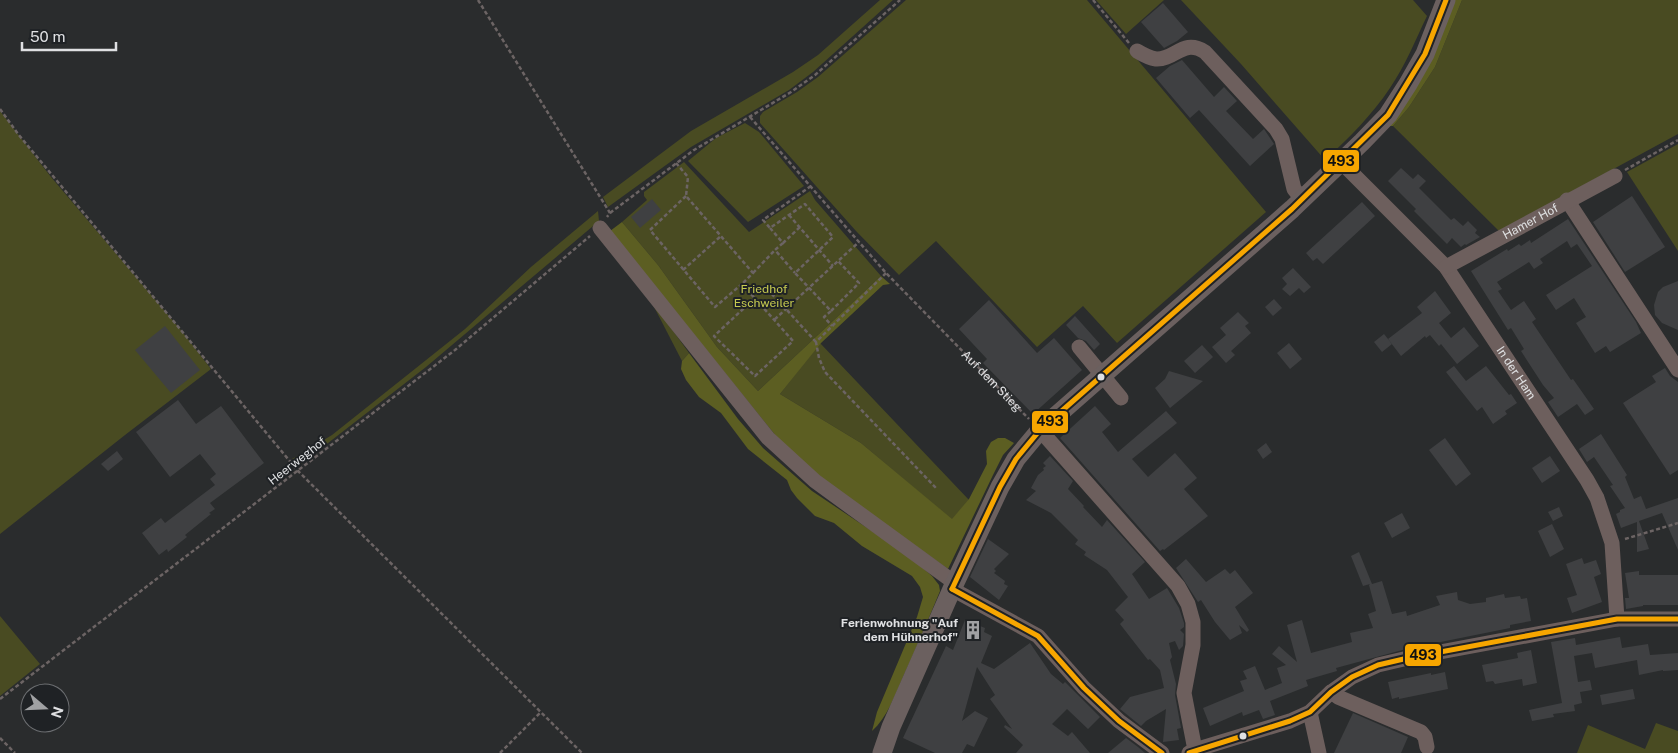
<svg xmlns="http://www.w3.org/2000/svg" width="1678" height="753" font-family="'Public Sans',sans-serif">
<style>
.green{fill:#494b22}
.forest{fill:#5c5e22}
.building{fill:#3f4042}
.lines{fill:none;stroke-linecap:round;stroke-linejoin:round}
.path{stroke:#6c6464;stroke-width:2.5;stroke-dasharray:4 2.5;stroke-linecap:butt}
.minor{stroke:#6d5f5d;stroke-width:15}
.major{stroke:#6b605f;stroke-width:19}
.bus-1-casing{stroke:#1f2225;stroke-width:9}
.bus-1{stroke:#f7a600;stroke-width:5}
.bus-dot{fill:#dfe0e2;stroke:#1f2225;stroke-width:2}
.labels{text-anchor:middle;stroke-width:4;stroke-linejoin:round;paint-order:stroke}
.street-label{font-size:12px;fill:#dfe0e2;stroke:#1f2225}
.park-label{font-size:12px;fill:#c6ca50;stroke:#1f2225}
.poi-label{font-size:12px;font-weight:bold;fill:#dfe0e2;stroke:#1f2225;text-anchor:end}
.line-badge{stroke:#1f2225;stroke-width:2}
.pale-badge-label{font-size:14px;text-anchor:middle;font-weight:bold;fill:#111}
</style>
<rect width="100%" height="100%" fill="#2a2c2d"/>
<g class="green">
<polygon points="880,0 893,0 813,72 789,90 691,147 608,207 603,197 691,131 793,72 818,55"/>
<polygon points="906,0 1087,0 1266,212 1117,343 1083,306 1037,347 936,241 899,275 856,231 760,123 760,116 763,112 797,92 818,77"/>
<polygon points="1096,0 1164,0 1126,34"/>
<path d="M1181,0H1413L1427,16C1415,41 1405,66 1390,88C1372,115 1349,138 1325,160L1241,64Z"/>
<polygon points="1462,0 1678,0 1678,134 1499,231 1393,126 1409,107 1435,67"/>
<polygon points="0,111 51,177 180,329 211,369 125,435 0,534"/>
<polygon points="745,123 759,132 804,186 748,222 688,161 716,138"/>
<polygon points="1678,144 1678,251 1627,172"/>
<polygon points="684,162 749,232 810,191 815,200 881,276 758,391 717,347 658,265 622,222 647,200 644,196 644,192"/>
<polygon points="598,211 599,221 426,367 301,464 292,459 332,435 465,329 531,267"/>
<polygon points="650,299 689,353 682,361"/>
<polygon points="820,343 969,500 952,520 861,443 780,394"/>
<polygon points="0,616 40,664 0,696"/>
<polygon points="1656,723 1678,731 1678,753 1577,753 1588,725 1645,749"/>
</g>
<g class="forest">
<polygon points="1452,0 1462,0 1435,67 1409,107 1393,126 1386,126"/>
<polygon points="622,222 658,265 717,347 758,391 881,276 890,284 883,285 821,343 780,394 861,443 952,519 969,499 987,464 986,451 991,442 998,438 1005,438 1014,443 1003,455 993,475 948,569 813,473 776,436 610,231"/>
<path d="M689,353L738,419L763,448L812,491L909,556L932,576L939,585L940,591C928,620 916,649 903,677C895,695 887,718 872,731L877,712L917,617L923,597L920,587L912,576L862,546L834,523L815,516L797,498L791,490L787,480L748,449L721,413L699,397L686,380L681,369L682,361Z"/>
</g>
<g class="building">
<polygon points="1163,3 1188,32 1177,41 1164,48 1141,22"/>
<polygon points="1182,60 1214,97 1224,87 1237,101 1226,111 1253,139 1264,129 1274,144 1250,166 1199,110 1190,118 1156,78 1170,66"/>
<polygon points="1401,168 1413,179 1418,174 1426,181 1419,188 1451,220 1454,218 1463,226 1468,221 1477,230 1475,233 1480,237 1466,245 1465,244 1461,247 1452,238 1447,244 1414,211 1416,209 1388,181"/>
<polygon points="1632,196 1665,247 1625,272 1593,222"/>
<polygon points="652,199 661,210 640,228 631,217"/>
<polygon points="1362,202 1375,216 1323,264 1317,258 1313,261 1306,253"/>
<polygon points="1568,219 1636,322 1641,333 1610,352 1606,346 1595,353 1576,323 1586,317 1574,298 1556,310 1546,295 1592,266 1577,244 1571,248 1567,241 1540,259 1543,263 1534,269 1529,262 1497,282 1502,289 1498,291 1511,310 1524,301 1536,319 1532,322 1571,380 1573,379 1594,409 1585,415 1577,404 1558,417 1548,402 1554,398 1543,385 1521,351 1524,349 1511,328 1508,330 1471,271 1507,249 1508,251 1519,244 1521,246 1530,240 1531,243"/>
<polygon points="1293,268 1311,287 1304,293 1299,288 1290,296 1282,289 1287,284 1282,278"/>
<polygon points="1678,281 1678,330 1662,323 1655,315 1654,305 1658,292 1663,287"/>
<polygon points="1435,291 1451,313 1439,323 1451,338 1464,327 1479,346 1457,364 1441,344 1439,346 1430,335 1426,338 1425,336 1401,356 1388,339 1422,313 1417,307"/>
<polygon points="1274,299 1282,308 1273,316 1265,307"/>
<polygon points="989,300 1037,353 1054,338 1082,370 1033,414 983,363 987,359 959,329"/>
<polygon points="1238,312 1249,323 1245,326 1251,333 1231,351 1235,355 1226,363 1212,347 1226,335 1220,328"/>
<polygon points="1075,316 1100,344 1094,350 1086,341 1078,338 1066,325"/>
<polygon points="165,326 200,370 171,393 135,350"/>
<polygon points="1384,334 1392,344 1382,352 1374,342"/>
<polygon points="1289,343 1302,359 1290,369 1277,353"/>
<polygon points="1202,345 1213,357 1195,373 1184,361"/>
<polygon points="1454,366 1466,381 1486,366 1509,395 1511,394 1517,403 1505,411 1507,414 1493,424 1482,407 1477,411 1446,372"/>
<polygon points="1665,368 1670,376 1678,382 1678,470 1670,475 1623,403 1656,382 1652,376"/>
<polygon points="1169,371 1203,381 1170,408 1155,388 1165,379"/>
<polygon points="178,400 196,424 221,406 264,463 210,503 215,509 209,513 211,514 185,535 187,537 168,552 167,549 159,555 142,533 161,518 165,523 215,485 210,479 216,474 200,454 170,477 136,432"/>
<polygon points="1095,406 1111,424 1102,432 1118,452 1166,411 1177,423 1132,459 1148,477 1175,453 1197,478 1184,489 1208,516 1164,550 1163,549 1160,551 1060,438"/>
<polygon points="1601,434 1627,475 1625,477 1634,499 1641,496 1646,509 1678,498 1678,550 1662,513 1639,521 1649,549 1637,552 1637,522 1621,528 1616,514 1620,512 1620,510 1625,508 1610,486 1613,485 1594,457 1587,462 1579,449"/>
<polygon points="1445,438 1471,474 1456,486 1429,450"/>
<polygon points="1266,443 1272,452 1263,459 1257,450"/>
<polygon points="117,451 123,459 108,471 101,464"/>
<polygon points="1050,456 1073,481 1068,489 1084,506 1083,507 1102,527 1107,520 1145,562 1132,574 1149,599 1167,588 1179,608 1184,623 1184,627 1180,630 1184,634 1183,646 1179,650 1175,641 1169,643 1172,657 1170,660 1176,684 1175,695 1181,728 1177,729 1179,740 1163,742 1166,709 1146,721 1141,726 1120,709 1130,697 1164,688 1160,670 1150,659 1148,660 1120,624 1124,620 1115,610 1128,597 1107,570 1084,555 1086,552 1075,544 1078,540 1051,513 1026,500 1036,491 1031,488 1038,475 1044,470 1043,468 1046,466 1043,463"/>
<polygon points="1550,456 1560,471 1542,483 1532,468"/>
<polygon points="1559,507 1563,516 1553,521 1548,512"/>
<polygon points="1402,513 1410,528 1392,538 1384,523"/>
<polygon points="1552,524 1564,549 1550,557 1538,531"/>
<polygon points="988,539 1009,554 994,569 996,571 994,573 1005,581 1004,584 1008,586 999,600 970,577"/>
<polygon points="1359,552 1372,584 1382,581 1392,614 1406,611 1407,616 1440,605 1436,596 1457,592 1458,600 1470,604 1486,602 1486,598 1504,594 1505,598 1520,596 1521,599 1527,598 1531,621 1510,625 1510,628 1406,649 1336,668 1337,671 1306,680 1308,686 1270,701 1275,715 1263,719 1259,710 1243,716 1242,712 1210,726 1203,708 1244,691 1240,681 1247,679 1243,671 1255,666 1265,690 1282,683 1277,668 1286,665 1272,654 1279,646 1297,662 1287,625 1302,620 1311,653 1352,642 1350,633 1373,628 1368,614 1376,611 1369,585 1370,584 1363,586 1351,556"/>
<polygon points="1582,558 1584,564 1596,560 1601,574 1594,577 1602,602 1572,613 1567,598 1577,595 1566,564"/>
<polygon points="1186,559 1206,582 1225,569 1230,574 1235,570 1253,593 1235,607 1249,630 1247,632 1239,625 1242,633 1230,640 1215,622 1201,600 1198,602 1176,568"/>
<polygon points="1639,571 1639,575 1678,575 1678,605 1643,605 1643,606 1626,609 1625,598 1629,598 1625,573"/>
<polygon points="965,620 985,628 984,632 992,636 981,663 994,669 1030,643 1051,674 1063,684 1065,682 1100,717 1088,729 1067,709 1052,724 1068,736 1072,732 1090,753 1016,753 1023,745 1004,727 1005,725 1012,729 990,699 995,695 977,667 962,721 975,711 988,718 974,747 967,744 962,753 935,753 903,738 946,646 953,650"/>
<polygon points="1620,637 1622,648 1648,644 1650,655 1678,653 1678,670 1663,671 1663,670 1639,675 1637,660 1595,668 1592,653 1574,656 1578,682 1590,680 1592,690 1580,692 1582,703 1574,705 1575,711 1553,714 1554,717 1532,721 1529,710 1562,703 1551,642 1575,638 1576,645"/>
<polygon points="1531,650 1537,683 1523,686 1522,679 1495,684 1493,681 1486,682 1482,665 1518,658 1517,653"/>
<polygon points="1445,672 1448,689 1399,699 1399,697 1392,699 1388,682 1431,673 1431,675"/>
<polygon points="1633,689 1635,699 1602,705 1600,695"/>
<polygon points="1353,713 1408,737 1401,753 1334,753"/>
<polygon points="1126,738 1138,747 1145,753 1108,753"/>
</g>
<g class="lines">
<g class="path">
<polyline points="478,0 610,213 607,217"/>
<polyline points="1093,0 1129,43"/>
<polyline points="0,109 18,134 298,471 582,753"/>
<path id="s1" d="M750,117L886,273L1029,419"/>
<polyline points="676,163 688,177 686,196 753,273 742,284 793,341 755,376 714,336 755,298"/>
<polyline points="1625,170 1678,140"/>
<polyline points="811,186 763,220 770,228 805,204 833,237 795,273 831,311 824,317 832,326"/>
<polyline points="686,196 650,230 715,307 742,284"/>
<polyline points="610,213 694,150 791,92 815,75 900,0"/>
<polyline points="789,215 833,266"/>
<polyline points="770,228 783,243 800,227"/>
<polyline points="783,243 775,250 795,273"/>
<polyline points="683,270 721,236"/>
<polyline points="753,273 775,250"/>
<polyline points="886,273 816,342 819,358 825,372 936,488"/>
<polyline points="767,289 786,309 774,320"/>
<polyline points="831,311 859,283 838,261 859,242"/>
<polyline points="816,342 786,309 838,261"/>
<polyline points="1625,539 1678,523"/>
<polyline points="0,699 455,350 590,236"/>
<polyline points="0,738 15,753"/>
<polyline points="500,753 541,712"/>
</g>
<g class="minor">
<path d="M1137,51C1142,54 1149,58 1156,59C1175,60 1183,38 1205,52L1276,129L1282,139L1294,189L1302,199"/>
<path id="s2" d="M1342,163L1446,267L1587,480L1597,498L1612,543L1617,619"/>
<polyline points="1567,200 1678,370"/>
<polyline points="600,228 768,438 815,481 955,583"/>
<path id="s3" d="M1446,267L1615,176"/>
<polyline points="1079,347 1121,398"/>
<polyline points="1040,430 1178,586 1188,604 1193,622 1193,645 1184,693 1195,750"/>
<polyline points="952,589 1038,636 1084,688 1119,721 1162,753"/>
<polyline points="1331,692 1338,697 1421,732 1425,737 1427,747"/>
<polyline points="1310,712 1319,753"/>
<polyline points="1189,753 1195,750 1290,721 1310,712 1331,692 1352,677 1378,665 1408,658 1617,619 1678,619"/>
</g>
<polyline class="major" points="882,753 891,727 952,589 1000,487 1016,459 1040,430 1292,209 1362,142 1388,115 1408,84 1425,54 1446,0"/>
<g class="bus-1-casing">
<g id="bus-1">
<polyline points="952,589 1000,487 1016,459 1040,430 1292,209 1388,115 1425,54 1446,0"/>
<polyline points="952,589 1038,636 1084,688 1119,721 1162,753"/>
<polyline points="1189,753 1290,721 1310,712 1331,692 1352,677 1378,665 1408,658 1617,619 1678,619"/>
</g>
</g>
<use href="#bus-1" class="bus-1"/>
</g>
<defs>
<g id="building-bare" transform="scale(1.5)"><path d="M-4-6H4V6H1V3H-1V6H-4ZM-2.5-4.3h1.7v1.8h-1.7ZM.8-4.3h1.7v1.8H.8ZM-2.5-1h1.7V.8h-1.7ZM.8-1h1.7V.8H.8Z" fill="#a0a1a3" stroke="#1f2225" stroke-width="2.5" paint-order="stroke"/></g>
</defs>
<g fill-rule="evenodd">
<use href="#building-bare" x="973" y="630"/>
</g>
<g class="bus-dot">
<circle cx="1101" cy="377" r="4.5"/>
<circle cx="1243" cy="736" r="4.5"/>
</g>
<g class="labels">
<g class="street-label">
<text dy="4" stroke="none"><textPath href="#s3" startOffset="96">Hamer Hof</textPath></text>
<text dy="4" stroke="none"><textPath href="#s2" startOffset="274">In der Ham</textPath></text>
<text dy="4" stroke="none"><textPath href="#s1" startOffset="358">Auf dem Stieg</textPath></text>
<text transform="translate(297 461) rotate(-38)" y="4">Heerweghof</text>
</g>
<g class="park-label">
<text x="764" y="293">Friedhof<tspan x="764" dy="14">Eschweiler</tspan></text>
</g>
<g class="poi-label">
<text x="958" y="627">Ferienwohnung "Auf<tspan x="958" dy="14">dem Hühnerhof"</tspan></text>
</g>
</g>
<g class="line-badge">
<rect x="1322" y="149" width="38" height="24" rx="5" fill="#f7a600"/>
<rect x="1031" y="410" width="38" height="24" rx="5" fill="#f7a600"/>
<rect x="1404" y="643" width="38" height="24" rx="5" fill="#f7a600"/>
</g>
<g class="pale-badge-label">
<text x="1341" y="166">493</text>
<text x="1050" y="426">493</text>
<text x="1423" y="660">493</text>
</g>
<g transform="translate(45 708) rotate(109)"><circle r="24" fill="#1f2225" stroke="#6c6e71"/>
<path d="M0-4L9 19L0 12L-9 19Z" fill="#a0a1a3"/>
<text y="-8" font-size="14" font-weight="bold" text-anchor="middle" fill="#dfe0e2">N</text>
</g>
<path d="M22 42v8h94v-8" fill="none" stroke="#dfe0e2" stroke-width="2.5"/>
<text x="30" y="42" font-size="15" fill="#dfe0e2" stroke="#1f2225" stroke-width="4" paint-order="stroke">50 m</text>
</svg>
